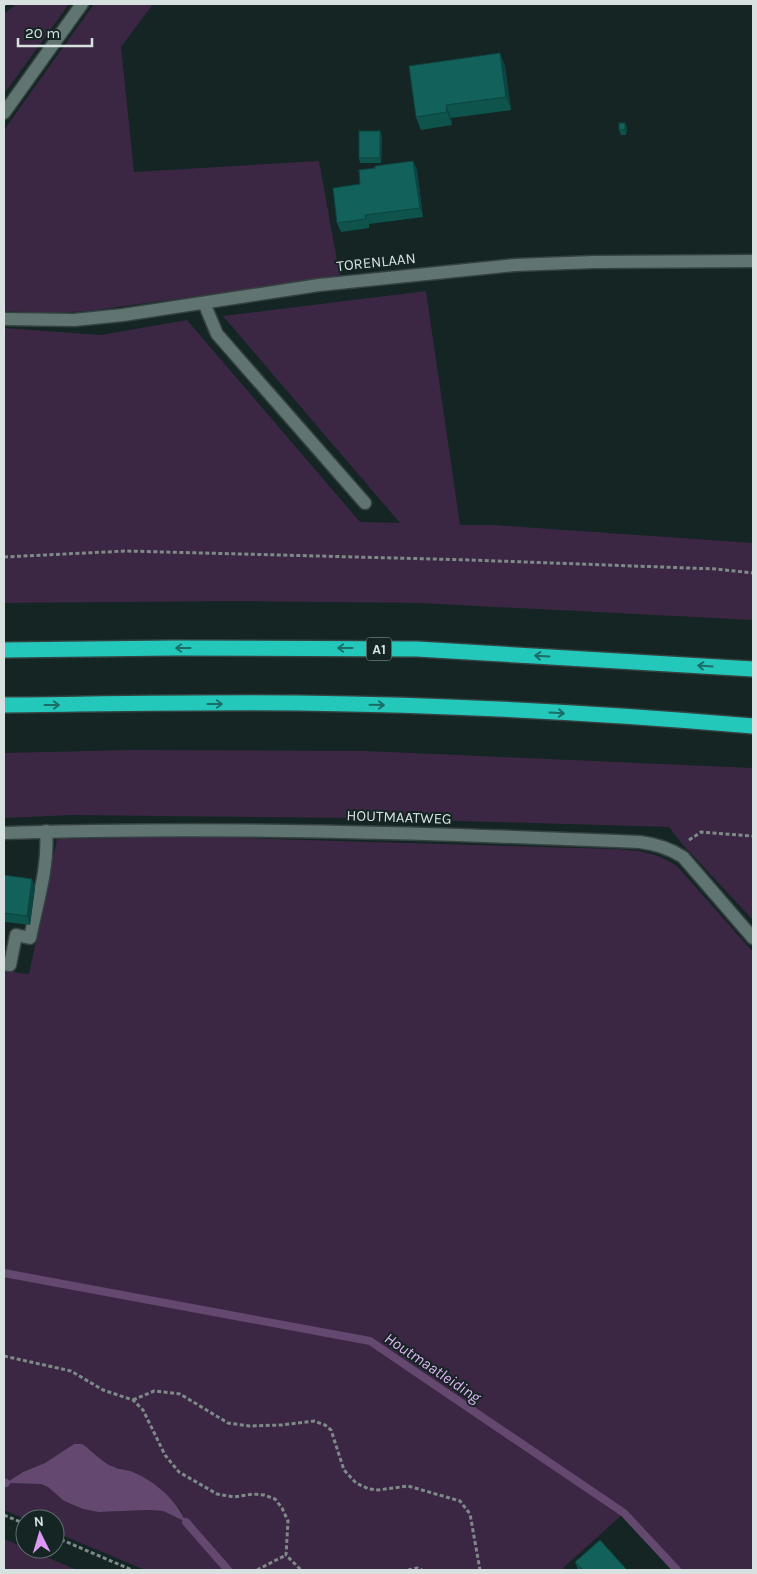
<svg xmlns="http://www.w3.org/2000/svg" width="757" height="1574" font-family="Karla,sans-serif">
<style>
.green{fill:#3b2743;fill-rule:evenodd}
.water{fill:#654870}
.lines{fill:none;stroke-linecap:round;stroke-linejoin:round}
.stream{stroke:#654870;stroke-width:8}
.service-casing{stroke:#344140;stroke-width:15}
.minor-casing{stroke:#344140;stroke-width:15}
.motorway-casing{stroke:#344140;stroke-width:18}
.path{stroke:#7d8a88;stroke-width:3;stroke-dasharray:4 2.5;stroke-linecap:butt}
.service{stroke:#607471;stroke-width:12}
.minor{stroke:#607471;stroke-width:12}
.motorway{stroke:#23c8bb;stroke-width:15}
.wall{fill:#0f534d}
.shaded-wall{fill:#0d443f}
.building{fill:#12615a;stroke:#0d443f}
.oneway{stroke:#1b6e67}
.labels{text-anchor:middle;stroke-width:4;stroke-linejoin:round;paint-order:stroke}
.shield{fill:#142523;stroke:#9ca9a7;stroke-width:1}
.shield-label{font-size:14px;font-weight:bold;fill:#d7e1e0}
.street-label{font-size:15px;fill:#d7e1e0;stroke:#142523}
.water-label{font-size:16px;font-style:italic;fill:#e2b3f5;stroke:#142523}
</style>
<rect width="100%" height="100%" fill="#142523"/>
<g class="green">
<polygon points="16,4 69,4 4,94 4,14"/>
<polygon points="94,4 153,4 121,47 134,172 319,161 340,277 88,311 55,313 4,311 4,130"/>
<polygon points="426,291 460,525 493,525 753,543 753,620 419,603 239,601 4,603 4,328 101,335 187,320 360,522 400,523 223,316"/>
<polygon points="130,750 365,751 753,768 753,920 683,845 669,827 358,818 72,815 4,818 4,753"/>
<path d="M204,837L613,849C640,851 653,851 677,866L753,952V1570H677L624,1513L563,1568L564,1570H145L55,1532V1519H25L4,1510V971L29,974L57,839ZM74,1444L91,1450L102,1461L113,1467L132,1471L154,1484L180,1509L186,1522L163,1511L149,1510L98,1512L83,1509L64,1501L48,1487L41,1484L7,1483L23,1472L45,1463Z"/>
<polygon points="4,1539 77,1570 4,1570"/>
</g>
<path class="water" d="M74,1444H82C93,1451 102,1463 114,1467C120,1470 127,1469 133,1472C156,1482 176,1500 186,1522L163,1511L149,1510L98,1512L83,1509L64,1501L48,1487L41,1484L6,1483L23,1472L45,1463Z"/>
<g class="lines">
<g class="stream">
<polyline points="4,1273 370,1341 624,1513 677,1570"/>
<polyline points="4,1482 6,1483"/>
<polyline points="186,1522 228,1570"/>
</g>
<g class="service-casing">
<g id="service">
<polyline points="204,303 217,334 365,503"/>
<path d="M4,964L10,965L16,935L30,938C37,903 49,867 46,831"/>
</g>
</g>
<g class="minor-casing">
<g id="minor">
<polyline points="4,113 82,4"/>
<polyline points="4,319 74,320 123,315 319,285 515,265 594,262 753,261"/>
<path d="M4,833C216,826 428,833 640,842C656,844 669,848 683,857L753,938"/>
</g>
</g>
<g class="motorway-casing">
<g id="motorway">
<polyline points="4,650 174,648 417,649 753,669"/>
<path d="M4,705C102,704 200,702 298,703C450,705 602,713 753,726"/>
</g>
</g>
<g class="path">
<polyline points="4,5 5,4"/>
<polyline points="4,557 126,551 471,560 716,569 753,573"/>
<polyline points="689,840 701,832 753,836"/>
<polyline points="4,1356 71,1371 103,1390 133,1400 143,1410 165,1455 179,1472 217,1494 234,1497 253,1494 264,1495 275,1499 282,1508 288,1521 286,1555 301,1570"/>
<polyline points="133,1400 154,1391 180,1394 228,1423 249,1426 282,1425 314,1421 325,1425 331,1430 344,1470 356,1483 369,1489 378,1490 408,1486 460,1501 470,1514 480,1570"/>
<polyline points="4,1515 25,1524"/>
<polyline points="55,1537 132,1570"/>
<polyline points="257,1570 286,1555"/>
<polyline points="408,1570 417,1568 422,1570"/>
</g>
<use href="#service" class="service"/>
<use href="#minor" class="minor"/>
<use href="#motorway" class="motorway"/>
</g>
<g class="wall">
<polygon points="500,53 505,66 511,110 451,118 452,125 421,130 416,117"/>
<polygon points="625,123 627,128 626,135 621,135 619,130"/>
<polygon points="380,131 382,136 381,163 360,163 359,158"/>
<polygon points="413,161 417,170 423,217 369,224 369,228 341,232 337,223 360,184 375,168"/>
<polygon points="4,875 35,888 30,925 5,922 4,931"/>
<polygon points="575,1562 627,1570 578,1570"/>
</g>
<g class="shaded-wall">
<polygon points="500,53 505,66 511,110 506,97"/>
<polygon points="446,105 451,118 452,125 447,112"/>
<polygon points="625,123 627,128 626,135 625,130"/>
<polygon points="380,131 382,136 381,163 380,158"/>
<polygon points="413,161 417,170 423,217 420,208"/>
<polygon points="32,879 35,888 30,925 27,916"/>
<polygon points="4,918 5,922 4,931"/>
</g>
<g class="building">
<polygon points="500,53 506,97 446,105 447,112 416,117 409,66"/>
<rect x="619" y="123" width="6" height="7"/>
<rect x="359" y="131" width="21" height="27"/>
<polygon points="413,161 420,208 365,215 366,219 337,223 333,188 360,184 359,170 375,168 375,166"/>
<polygon points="4,875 32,879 27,916 4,913"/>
<polygon points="600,1540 627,1570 583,1570 575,1562"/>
</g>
<defs><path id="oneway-shaft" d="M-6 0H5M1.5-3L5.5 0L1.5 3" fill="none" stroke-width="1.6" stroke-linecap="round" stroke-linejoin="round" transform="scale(1.25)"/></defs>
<g class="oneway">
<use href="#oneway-shaft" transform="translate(183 648) rotate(-180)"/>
<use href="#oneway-shaft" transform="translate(345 648) rotate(-180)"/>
<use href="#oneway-shaft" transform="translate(542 656) rotate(-177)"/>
<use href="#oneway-shaft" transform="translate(705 666) rotate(-176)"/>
<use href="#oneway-shaft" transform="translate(215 704)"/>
<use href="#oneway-shaft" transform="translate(52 705)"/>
<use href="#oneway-shaft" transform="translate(377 705) rotate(1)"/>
<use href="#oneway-shaft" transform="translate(557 713) rotate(3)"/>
</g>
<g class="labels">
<rect class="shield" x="366.5" y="637.5" width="25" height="23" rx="4"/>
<g class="shield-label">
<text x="379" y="654">A1</text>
</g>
<g class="street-label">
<text transform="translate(376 262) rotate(-6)" y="5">TORENLAAN</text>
<text transform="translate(399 817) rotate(2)" y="5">HOUTMAATWEG</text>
</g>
<g class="water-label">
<text transform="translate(433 1367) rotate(34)" y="6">Houtmaatleiding</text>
</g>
</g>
<rect width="757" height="1574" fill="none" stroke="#d7e1e0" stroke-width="10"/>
<g transform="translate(40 1534) rotate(355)"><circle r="24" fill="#142523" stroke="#62706f"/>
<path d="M0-4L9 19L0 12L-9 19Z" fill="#db99f5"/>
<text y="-8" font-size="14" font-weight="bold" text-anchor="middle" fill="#d7e1e0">N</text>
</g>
<path d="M18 38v8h74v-8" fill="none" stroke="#d7e1e0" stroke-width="2.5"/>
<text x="25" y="38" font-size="15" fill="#d7e1e0" stroke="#142523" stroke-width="4" paint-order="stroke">20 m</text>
</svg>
